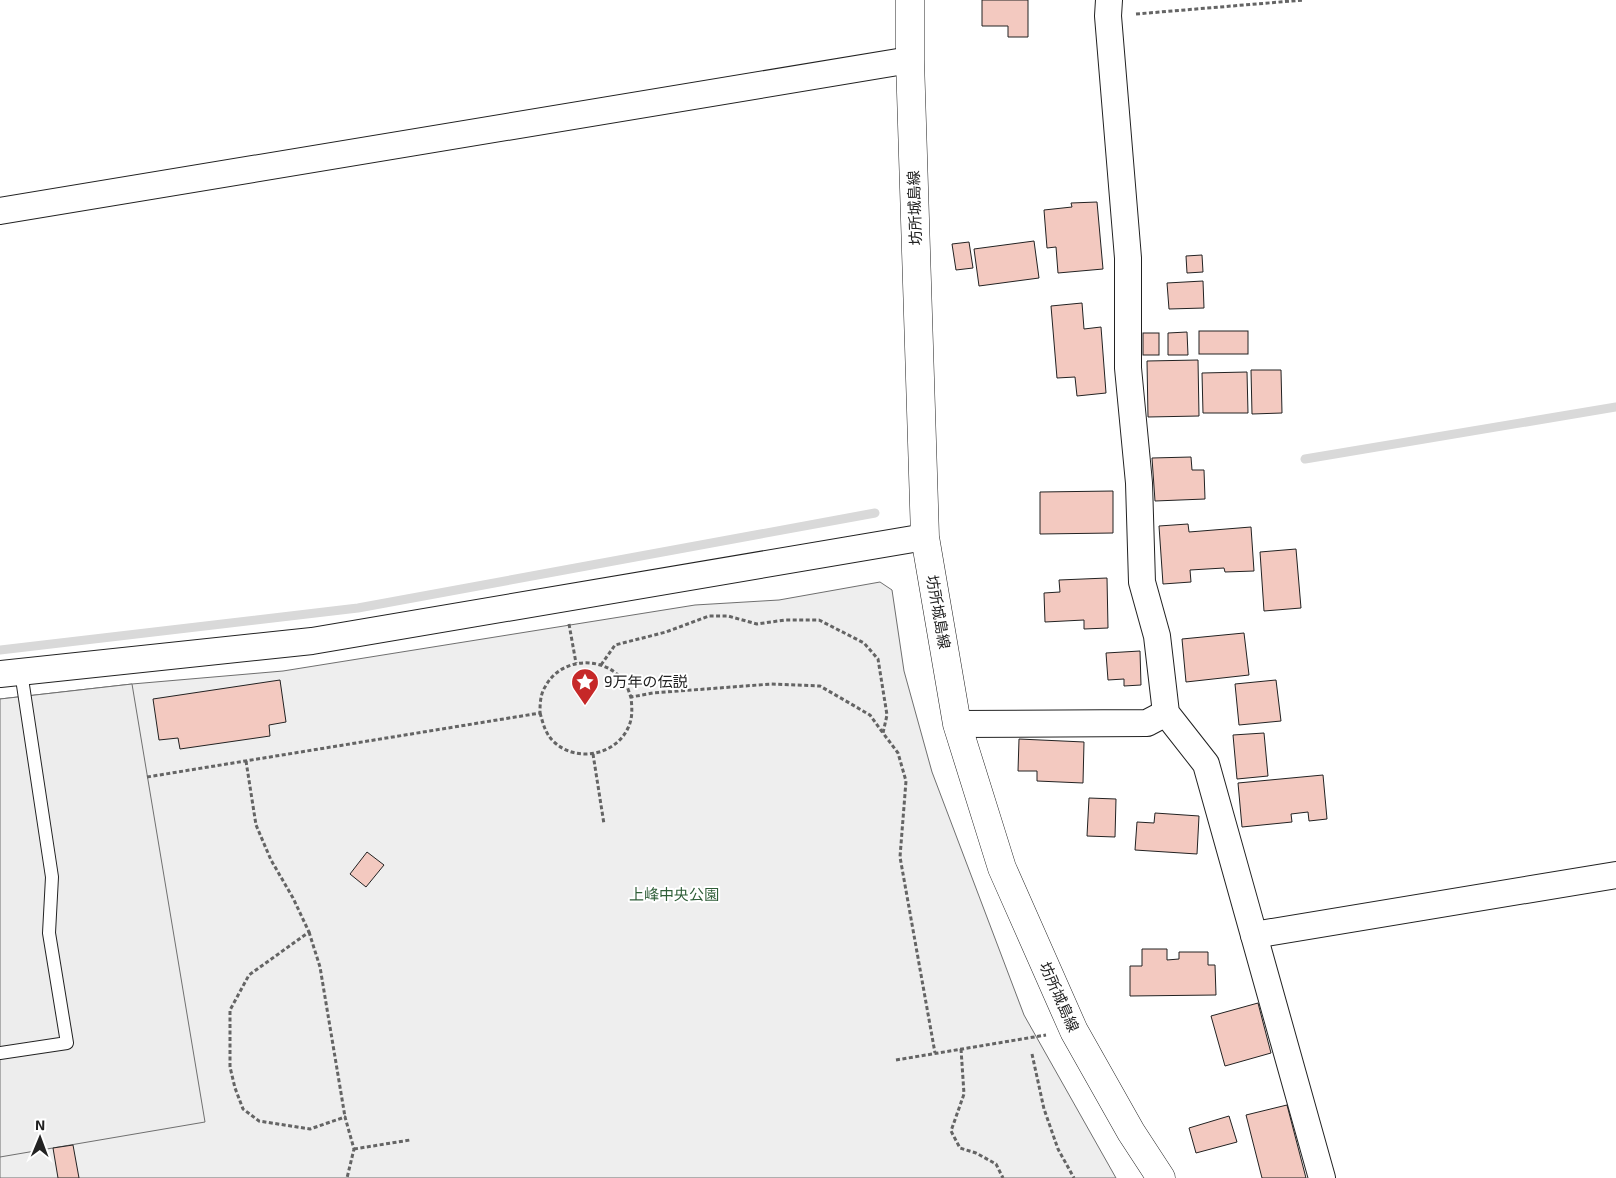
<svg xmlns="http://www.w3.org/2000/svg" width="1616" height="1178" font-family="'Exo 2','Noto Sans JP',sans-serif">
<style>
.green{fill:#eee;stroke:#6f6f6f}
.parking{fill:#ededed;stroke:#6f6f6f}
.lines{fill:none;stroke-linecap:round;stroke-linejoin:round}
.stream{stroke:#d9d9d9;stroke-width:9}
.building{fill:#f3c9c0;stroke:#222}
.lane-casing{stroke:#222;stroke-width:14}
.street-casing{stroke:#222;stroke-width:28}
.secondary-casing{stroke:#222;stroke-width:29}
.path{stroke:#646464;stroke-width:3;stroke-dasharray:4 2.5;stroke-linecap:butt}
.lane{stroke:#fff;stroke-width:12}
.street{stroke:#fff;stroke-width:26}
.secondary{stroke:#fff;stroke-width:28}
.labels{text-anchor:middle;stroke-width:4;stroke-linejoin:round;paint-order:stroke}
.street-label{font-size:15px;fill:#222;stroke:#fff}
.poi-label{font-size:15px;fill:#222;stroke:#fff;text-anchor:start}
.park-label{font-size:15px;fill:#2f5e38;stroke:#fff}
</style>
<rect width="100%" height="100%" fill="#fff"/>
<polygon class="green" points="880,582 892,590 904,671 932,772 1024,1015 1116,1178 0,1178 0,699 132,684 283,671 695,605 779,600"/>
<polygon class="parking" points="132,684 205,1122 0,1157 0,699"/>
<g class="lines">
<g class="stream">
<polyline points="1305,459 1616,407"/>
<polyline points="0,650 358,608 875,513"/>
</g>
</g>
<g class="building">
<polygon points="982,0 1028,0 1028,37 1008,37 1008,26 982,26"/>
<polygon points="1097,202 1103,269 1058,273 1056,247 1047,248 1044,210 1072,207 1071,203"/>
<polygon points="1034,241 1039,278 979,286 974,249"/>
<polygon points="969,242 973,268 956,270 952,244"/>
<polygon points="1202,255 1203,272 1187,273 1186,256"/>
<polygon points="1203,281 1204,308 1169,309 1167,283"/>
<polygon points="1082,303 1084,329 1101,327 1106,393 1077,396 1075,377 1057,378 1051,306"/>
<rect x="1199" y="331" width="49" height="23"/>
<polygon points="1187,332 1188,355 1168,355 1168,333"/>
<rect x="1143" y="333" width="16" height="22"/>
<polygon points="1198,360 1199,416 1148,417 1147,361"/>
<polygon points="1251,370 1281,370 1282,413 1252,414"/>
<polygon points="1247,372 1248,413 1203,413 1202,373"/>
<polygon points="1191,457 1192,470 1204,470 1205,499 1155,501 1152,458"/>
<polygon points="1113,491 1113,533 1040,534 1040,492"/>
<polygon points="1188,524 1189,532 1251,527 1254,571 1225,572 1224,568 1190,570 1191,582 1163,584 1159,526"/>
<polygon points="1296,549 1301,608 1264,611 1260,552"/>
<polygon points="1107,578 1108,628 1084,629 1084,620 1045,622 1044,593 1060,592 1059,580"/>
<polygon points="1244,633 1249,675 1186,682 1182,639"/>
<polygon points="1140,651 1141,685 1124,686 1124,679 1108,680 1106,653"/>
<polygon points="280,680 286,722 269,725 270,736 180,749 178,738 159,740 153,699"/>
<polygon points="1276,680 1281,721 1239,725 1235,684"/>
<polygon points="1264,733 1268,776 1237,779 1233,735"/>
<polygon points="1019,739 1084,742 1083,783 1037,781 1037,771 1018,771"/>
<polygon points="1323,775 1327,819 1309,821 1308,812 1291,814 1292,822 1242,827 1238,783"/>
<polygon points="1089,798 1116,799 1115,837 1087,836"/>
<polygon points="1155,813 1199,816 1197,854 1135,850 1137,822 1154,823"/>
<polygon points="367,852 384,865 366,887 350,874"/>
<polygon points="1142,949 1167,949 1167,960 1179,959 1179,952 1208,952 1208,965 1215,965 1216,995 1130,996 1130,966 1142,966"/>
<polygon points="1258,1003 1271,1053 1225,1066 1211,1016"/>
<polygon points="1287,1105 1306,1178 1262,1178 1246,1115"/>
<polygon points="1229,1116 1237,1142 1196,1153 1189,1128"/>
<polygon points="73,1145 79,1178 58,1178 53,1148"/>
</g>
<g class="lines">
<g class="lane-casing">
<polyline id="lane" points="0,1053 67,1043 49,933 52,877 21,672"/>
</g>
<g class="street-casing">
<g id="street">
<polyline points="1109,0 1108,16 1128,258 1128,368 1139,483 1142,582 1157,636 1166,713 1206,764 1322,1178"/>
<polyline points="0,211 910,60"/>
<polyline points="0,674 312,641 925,537"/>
<polyline points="957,724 1147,723 1166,713"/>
<polyline points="1254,935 1616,875"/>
</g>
</g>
<g class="secondary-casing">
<polyline id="secondary" points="910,0 910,60 925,537 957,724 1002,868 1074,1031 1131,1132 1161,1178"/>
</g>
<g class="path">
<polyline points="1136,14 1304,0"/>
<polyline points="569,624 576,663"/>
<polyline points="601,665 615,645 666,632 709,616 728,616 757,624 785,620 819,620 864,643 878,659 887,715 883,733 898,753 906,781 900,857 935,1053"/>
<path d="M540,713C543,723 545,733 553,741C575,763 615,756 628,728C633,718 632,708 631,697L653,693L771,684L820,686L870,715L883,733"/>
<polyline points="593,754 604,824"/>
<polyline points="246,761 256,825 271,860 293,898 309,932 249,975 230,1010 230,1067 235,1088 243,1109 259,1121 310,1129 345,1117 354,1149 347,1178"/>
<path d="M147,777L540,713C540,705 540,695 545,687C561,656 606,655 625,683C628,687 629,693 631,697"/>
<polyline points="309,932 320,967 345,1117"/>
<polyline points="961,1049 964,1094 951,1131 960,1148 976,1153 996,1164 1003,1178"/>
<polyline points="1032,1054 1044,1109 1058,1149 1074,1178"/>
<polyline points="896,1060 1046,1035"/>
<polyline points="354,1149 410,1140"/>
</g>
<use href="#lane" class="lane"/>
<use href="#street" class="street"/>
<use href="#secondary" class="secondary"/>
</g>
<defs>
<g id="sight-pin" transform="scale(1.4375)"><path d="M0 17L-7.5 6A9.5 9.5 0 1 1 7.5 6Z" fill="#c62828" stroke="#fff"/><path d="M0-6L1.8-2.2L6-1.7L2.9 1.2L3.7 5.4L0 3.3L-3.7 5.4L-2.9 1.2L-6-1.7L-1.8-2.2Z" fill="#fff"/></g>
</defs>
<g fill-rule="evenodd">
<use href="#sight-pin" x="585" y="682"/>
</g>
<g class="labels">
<g class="street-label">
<text transform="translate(915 208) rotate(-92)" y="5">坊所城島線</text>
<text transform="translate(938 612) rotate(80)" y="5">坊所城島線</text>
<text transform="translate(1059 997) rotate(66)" y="5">坊所城島線</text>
</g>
<g class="poi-label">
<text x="604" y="687">9万年の伝説</text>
</g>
<g class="park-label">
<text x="674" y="900">上峰中央公園</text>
</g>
</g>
<g transform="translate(40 1138) rotate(1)" stroke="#ffffff" stroke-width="4" paint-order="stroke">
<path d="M0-4L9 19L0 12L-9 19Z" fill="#222222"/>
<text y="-8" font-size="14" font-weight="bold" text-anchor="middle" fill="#222222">N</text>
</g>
</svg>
